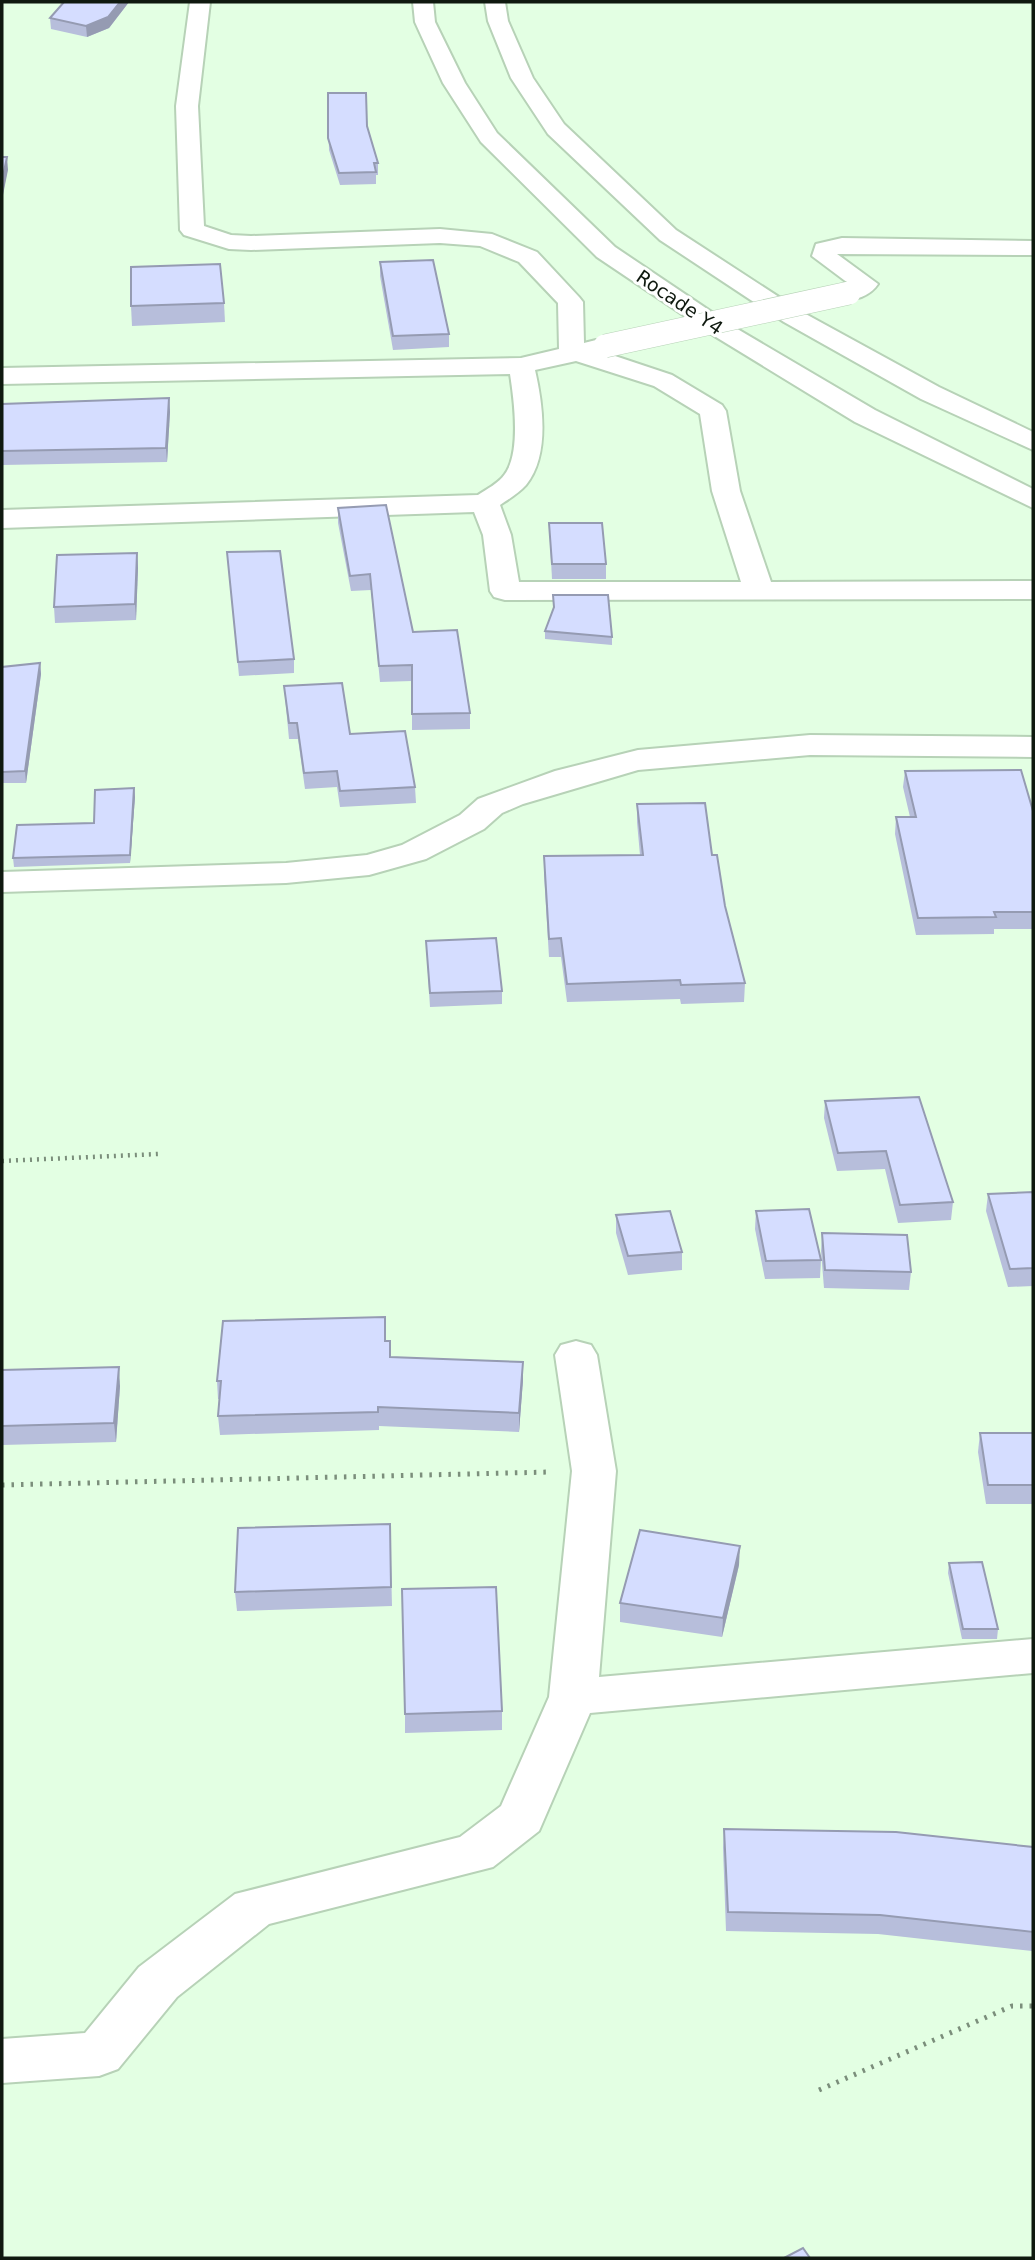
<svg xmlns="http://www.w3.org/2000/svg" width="1035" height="2260" font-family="'DejaVu Sans',sans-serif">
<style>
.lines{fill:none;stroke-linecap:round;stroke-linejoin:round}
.street-casing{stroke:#b7d2b7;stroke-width:4}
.highway-casing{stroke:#b7d2b7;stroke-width:4}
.path-far1{stroke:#7b8e7b;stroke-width:4.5;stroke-dasharray:2 5;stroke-linecap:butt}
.path{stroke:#7b8e7b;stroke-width:5;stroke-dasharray:2.5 7;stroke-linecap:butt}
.street{fill:#fff;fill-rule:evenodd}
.highway{fill:#fff;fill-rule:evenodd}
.street-bridge-casing{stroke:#b7d2b7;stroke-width:24;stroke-linecap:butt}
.street-bridge{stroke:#fff;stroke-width:23}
.wall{fill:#b7bedb}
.shaded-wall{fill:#959bb2}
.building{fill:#d5ddff;stroke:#959bb2;stroke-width:2}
.labels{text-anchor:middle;stroke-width:6;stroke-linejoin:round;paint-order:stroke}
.far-street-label{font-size:19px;fill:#0f190f;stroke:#fff}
</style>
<rect width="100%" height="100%" fill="#e3ffe3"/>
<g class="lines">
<g class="street-casing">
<g id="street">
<path d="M190,2H210L198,106L204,226L231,235L251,236L440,229L492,234L537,252L579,297L583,302L584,343L596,340L605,343L609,348L606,353L672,375L722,405L726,411L740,491L771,582L1033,581V599L505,600L494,597L490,591L483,535L474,512L2,528V510L478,495C487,489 499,483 505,474C521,452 514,400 510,374L2,384V368L521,358L559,349L558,303L519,262L480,246L440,243L251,250L229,249L184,235L180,230L176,106ZM576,361L654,386L700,414L712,491L741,582H519L511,535L500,505C509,499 519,493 526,485C550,455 543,405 535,370Z"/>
<path d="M842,238L1033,241V255L837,254L878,284C870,296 854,302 840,298L837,293L848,283L812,256L816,244Z"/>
<polygon points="810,735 1033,737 1033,757 810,755 638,770 523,804 502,813 484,829 426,859 369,875 286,883 2,892 2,872 286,863 367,855 402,845 460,815 478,799 555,771 638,750"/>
<polygon points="576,1341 591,1345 597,1355 616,1471 599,1677 1033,1639 1033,1673 590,1713 539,1831 493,1867 269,1924 177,1997 118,2069 99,2076 2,2083 2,2039 85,2033 139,1967 235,1894 460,1837 501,1806 549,1697 572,1471 555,1355 561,1345"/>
</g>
</g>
<g class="highway-casing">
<g id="highway">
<polygon points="413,2 433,2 435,22 465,83 497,133 615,247 734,327 875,410 1033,489 1033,508 855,422 716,337 597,257 481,142 443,83 415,22"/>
<polygon points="485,2 505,2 508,21 533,78 564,124 676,230 802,312 939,387 1033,432 1033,450 921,399 784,322 660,240 548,134 511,78 488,21"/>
</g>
</g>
<polyline class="path-far1" points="2,1161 158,1154"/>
<g class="path">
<polyline points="2,1485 551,1472"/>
<polyline points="819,2090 1012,2006 1033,2006"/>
</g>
<use href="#street" class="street"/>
<use href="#highway" class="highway"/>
<g class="street-bridge-casing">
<polyline id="street-bridge" points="605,346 849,293"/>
</g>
<use href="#street-bridge" class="street-bridge"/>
</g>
<g class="wall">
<polygon points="64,2 129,2 109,28 87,37 51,29 50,18"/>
<polygon points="328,93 367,126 378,163 378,175 376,175 376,184 340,185 329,150"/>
<polygon points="380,262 449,334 449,347 393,350 380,276"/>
<polygon points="224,303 225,322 132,326 131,306"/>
<polygon points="169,398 170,412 167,462 2,465 2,404"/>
<polygon points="338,508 413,632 470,713 470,729 412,730 412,681 380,682 371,590 351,591 338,523"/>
<polygon points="549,523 606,564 606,579 552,579"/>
<polygon points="227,552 294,659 294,673 239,676"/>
<polygon points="137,553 138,568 136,620 55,623 54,607"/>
<polygon points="545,631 612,637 612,645 545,639"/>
<polygon points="40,663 41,674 26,783 2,783 2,667"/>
<polygon points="284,686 350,734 415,787 416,803 340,807 337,787 305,789 298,739 289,739"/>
<polygon points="905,771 1033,811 1033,929 994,929 994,934 916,935 895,834 896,817 910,817 903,787"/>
<polygon points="134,788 135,797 130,863 14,867 13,858 94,823"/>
<polygon points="637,804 712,855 745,983 744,1002 681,1004 680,999 567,1002 561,957 549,957 544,874 544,856 640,855 637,822"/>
<polygon points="426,941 502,991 502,1004 430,1007"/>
<polygon points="825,1101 953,1202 951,1220 898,1223 885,1169 837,1171 824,1118"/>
<polygon points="1033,1192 1033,1286 1008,1287 986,1211 988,1194"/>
<polygon points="756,1211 821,1260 820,1278 765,1279 755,1229"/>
<polygon points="616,1215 682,1252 682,1270 628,1275 616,1233"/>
<polygon points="822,1233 911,1272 909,1290 824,1288 821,1251"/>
<polygon points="386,1341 390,1357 523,1362 523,1380 519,1432 379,1426 379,1430 220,1435 218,1416 220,1399 218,1399 217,1381"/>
<polygon points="2,1370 120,1386 116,1442 2,1445"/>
<polygon points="980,1433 1033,1433 1033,1504 986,1504 978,1452"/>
<polygon points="390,1524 392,1606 237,1611 235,1592"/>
<polygon points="949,1563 998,1629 997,1639 962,1639 948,1573"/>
<polygon points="739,1565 722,1637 620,1622 620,1603"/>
<polygon points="502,1711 502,1730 405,1733 405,1714"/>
<polygon points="724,1829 1033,1847 1033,1943 1032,1951 878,1934 726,1931 723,1848"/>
</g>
<g class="shaded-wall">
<polygon points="120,2 129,2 109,28 87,37 86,26"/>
<polygon points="7,157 8,170 2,200 2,181"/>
<polygon points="169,398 170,412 167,462 166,448"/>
<polygon points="137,553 138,568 136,620 135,604"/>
<polygon points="40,663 41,674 26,783 25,771"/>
<polygon points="134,788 135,797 130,863 130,855"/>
<polygon points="523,1362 523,1380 519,1432 519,1413"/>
<polygon points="119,1367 120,1386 116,1442 114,1423"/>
<polygon points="740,1546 739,1565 722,1637 723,1618"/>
</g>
<g class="building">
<polygon points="64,2 120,2 108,17 86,26 50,18"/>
<polygon points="328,93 366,93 367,126 378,163 374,163 376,172 339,173 328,138"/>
<polygon points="2,157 7,157 2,181"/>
<polygon points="433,260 449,334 393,336 380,262"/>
<polygon points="220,264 224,303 131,306 131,267"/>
<polygon points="169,398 166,448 2,451 2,404"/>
<polygon points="386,505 413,632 457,630 470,713 412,714 412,665 379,666 370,574 350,576 338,508"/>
<polygon points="549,523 602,523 606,564 552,564"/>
<polygon points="280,551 294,659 238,662 227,552"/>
<polygon points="137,553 135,604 54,607 57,555"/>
<polygon points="553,595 608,595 612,637 545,631 554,607"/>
<polygon points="40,663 25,771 2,772 2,667"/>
<polygon points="342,683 350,734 405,731 415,787 340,791 337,771 304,773 297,723 289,723 284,686"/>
<polygon points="1021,770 1033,811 1033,912 994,912 996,917 918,918 896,817 916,817 905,771"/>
<polygon points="134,788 130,855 13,858 17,825 94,823 95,790"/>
<polygon points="705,803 712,855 717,855 725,906 745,983 681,985 680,980 567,984 561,938 549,939 544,856 643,855 637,804"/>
<polygon points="496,938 502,991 430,993 426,941"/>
<polygon points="919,1097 953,1202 900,1205 886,1151 838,1153 825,1101"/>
<polygon points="1033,1192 1033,1268 1010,1269 988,1194"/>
<polygon points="809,1209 821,1260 766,1261 756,1211"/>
<polygon points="670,1211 682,1252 628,1256 616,1215"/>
<polygon points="822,1233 907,1235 911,1272 825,1270"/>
<polygon points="385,1317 385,1341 390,1341 390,1357 523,1362 519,1413 378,1407 378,1412 218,1416 221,1381 217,1381 223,1321"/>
<polygon points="119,1367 114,1423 2,1426 2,1370"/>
<polygon points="980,1433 1033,1433 1033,1485 988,1485"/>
<polygon points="390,1524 391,1587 235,1592 238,1528"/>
<polygon points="640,1530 740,1546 723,1618 620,1603"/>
<polygon points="982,1562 998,1629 963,1629 949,1563"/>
<polygon points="496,1587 502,1711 405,1714 402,1589"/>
<polygon points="724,1829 896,1832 1033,1847 1033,1932 880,1915 728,1912"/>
<polygon points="803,2248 810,2258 784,2258"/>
</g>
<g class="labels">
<g class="far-street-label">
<text transform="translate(680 302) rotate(34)" y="7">Rocade Y4</text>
</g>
</g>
<rect width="1035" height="2260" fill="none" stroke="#0f190f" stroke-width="7"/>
</svg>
